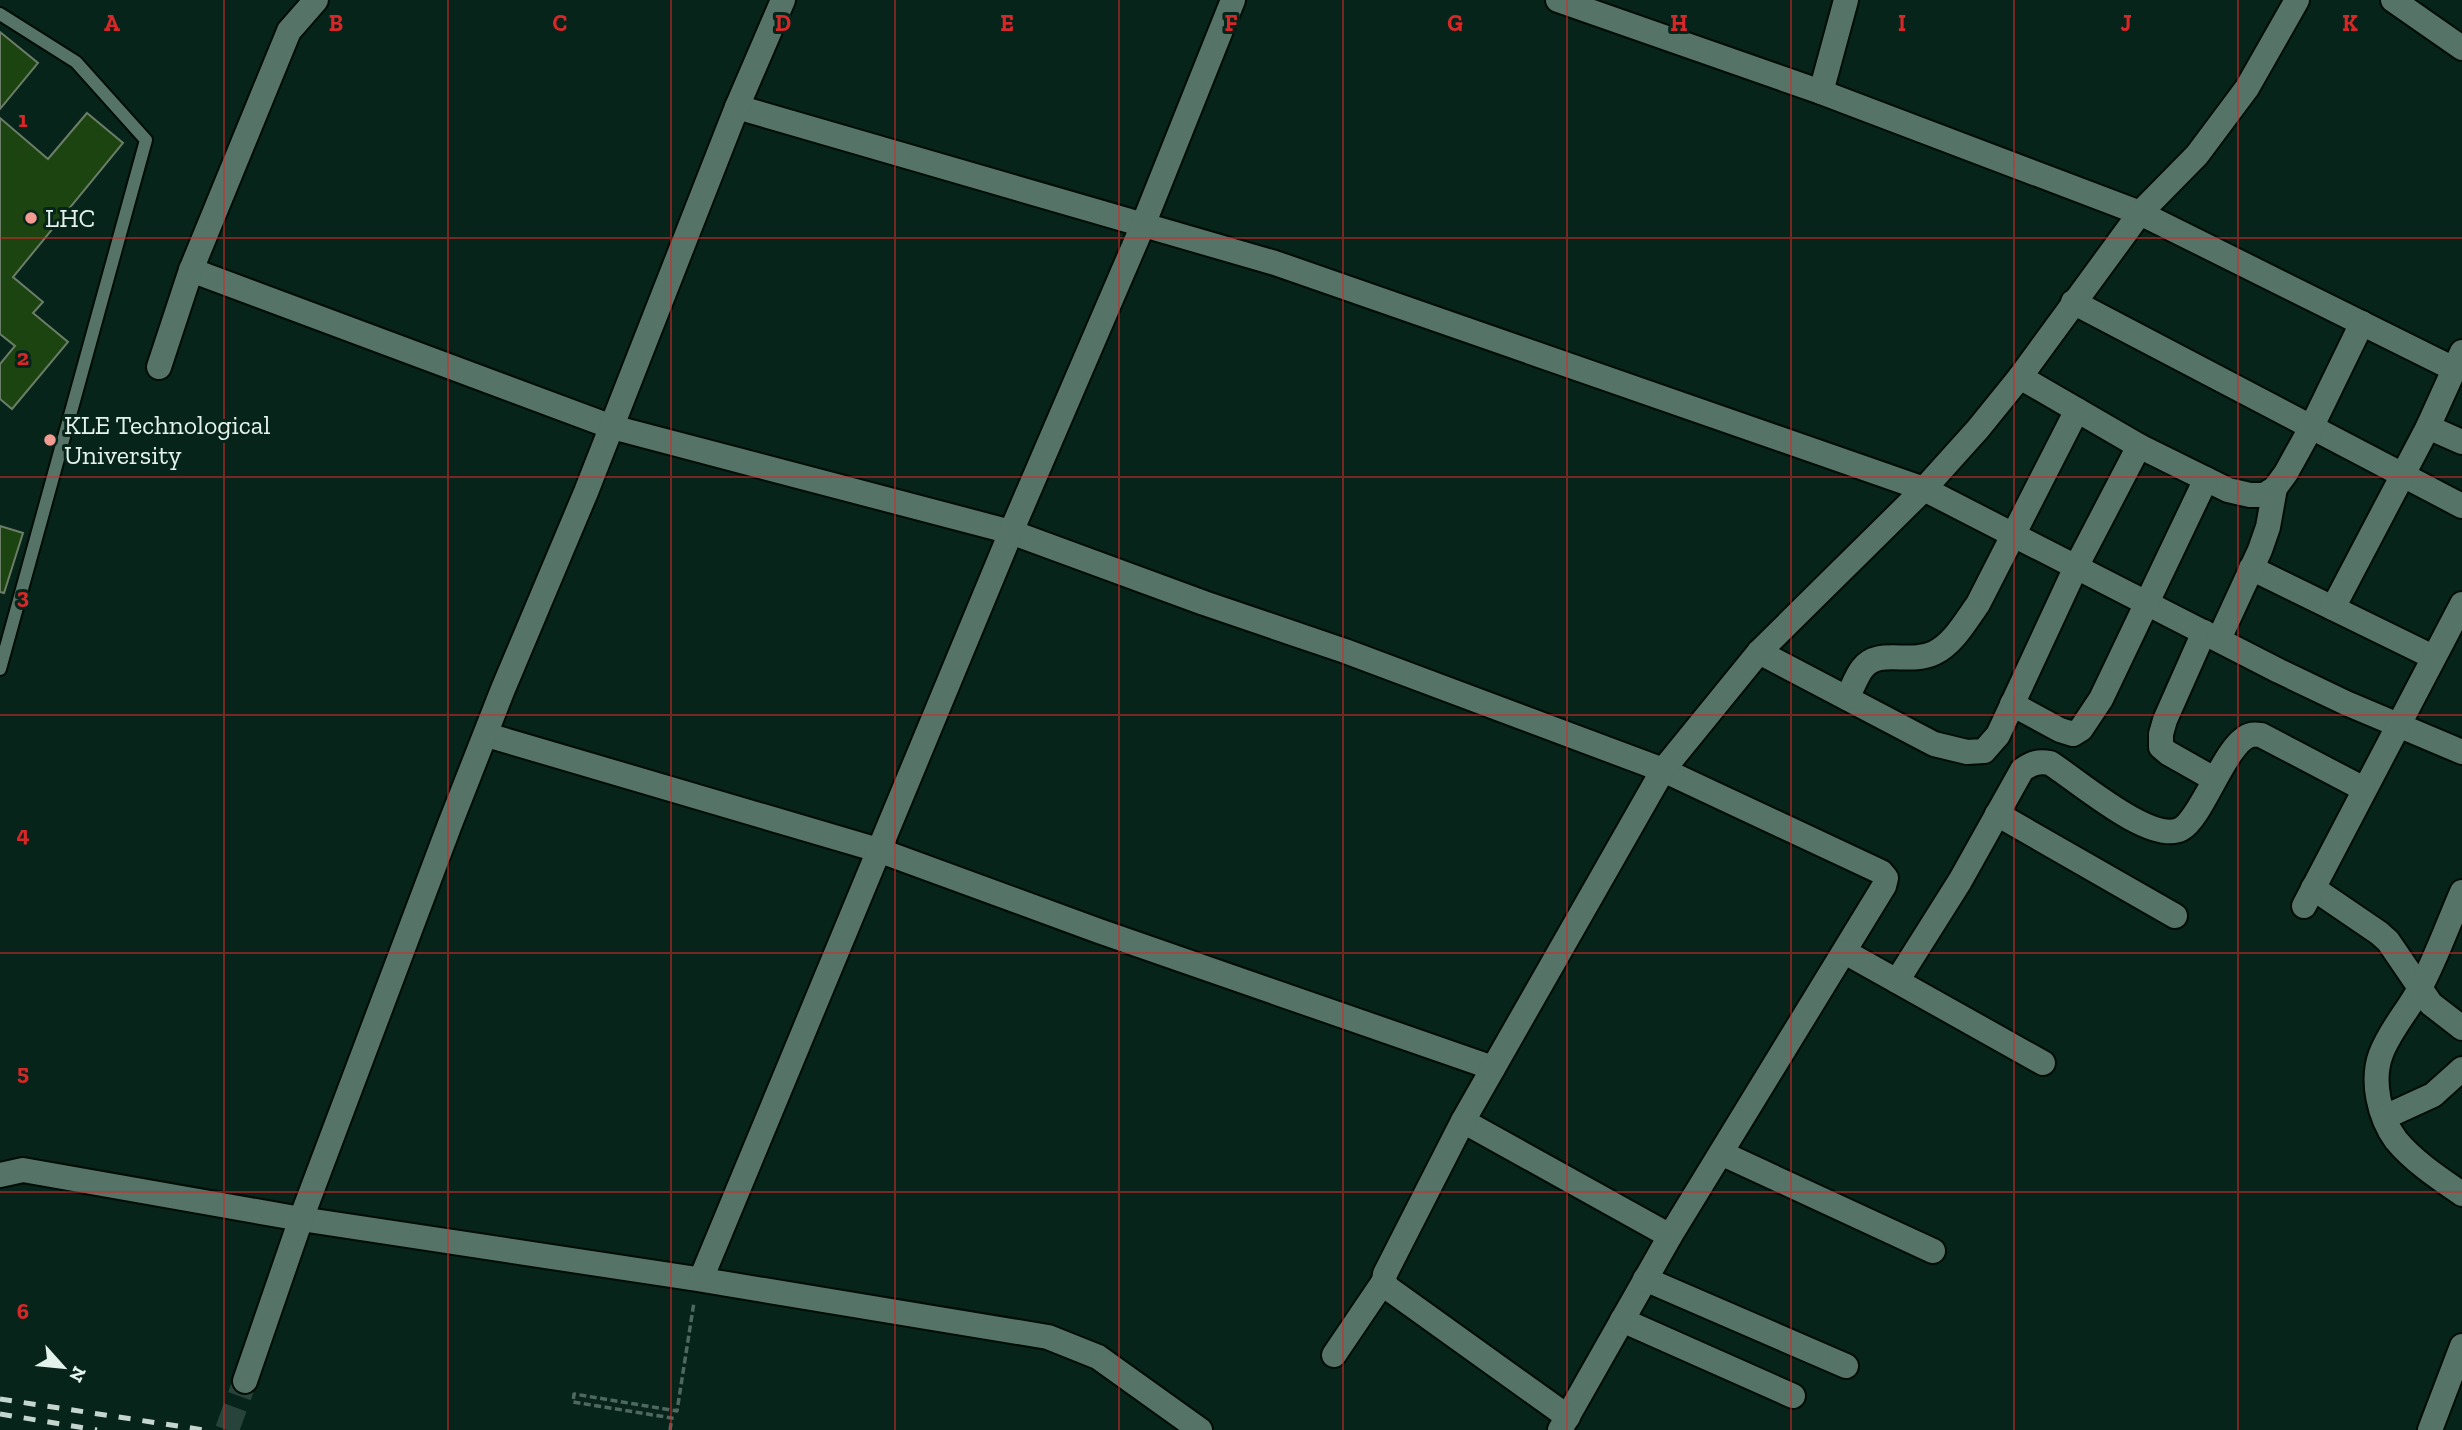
<svg xmlns="http://www.w3.org/2000/svg" width="2462" height="1430" font-family="'Zilla Slab',serif">
<style>
.building{fill:#1b4411;stroke:#6b7d67;stroke-width:2}
.lines{fill:none;stroke-linecap:round;stroke-linejoin:round}
.minor-tunnel{stroke:#28433a;stroke-width:24;stroke-dasharray:24 12;stroke-linecap:butt}
.service-casing{stroke:#000c06;stroke-width:16}
.minor-casing{stroke:#000c06;stroke-width:28}
.path{stroke:#4f685f;stroke-width:3.5;stroke-dasharray:7 3.5;stroke-linecap:butt}
.service{stroke:#557367;stroke-width:12}
.minor{stroke:#557367;stroke-width:24}
.rail{stroke:#c5d6cf;stroke-width:5;stroke-dasharray:12 12;stroke-linecap:butt}
.grid{fill:none;stroke:#d62828;stroke-width:2;stroke-opacity:0.55}
.poi-dot{fill:#f59c92;stroke:#07241b;stroke-width:2.5}
.labels{text-anchor:middle;stroke-width:6;stroke-linejoin:round;paint-order:stroke}
.poi-label{font-size:26px;fill:#e3f3ec;stroke:#07241b;text-anchor:start}
.grid-label{font-size:23px;text-anchor:middle;font-weight:bold;fill:#d62828;stroke:#07241b;stroke-width:6;stroke-linejoin:round;paint-order:stroke}
</style>
<rect width="100%" height="100%" fill="#07241b"/>
<g class="building">
<polygon points="0,32 38,63 0,109"/>
<polygon points="87,113 123,143 13,277 43,302 33,313 68,342 12,409 0,399 0,364 15,346 0,334 0,118 48,159"/>
<polygon points="0,526 23,533 4,593 0,592"/>
</g>
<g class="lines">
<polyline class="minor-tunnel" points="227,1430 245,1381"/>
<g class="service-casing">
<polyline id="service" points="0,14 76,62 146,140 0,669"/>
</g>
<g class="minor-casing">
<g id="minor">
<polyline points="1558,0 1821,92 2140,213 2454,369"/>
<polyline points="2393,0 2462,48"/>
<polyline points="1821,92 1846,0"/>
<polyline points="737,107 1275,263 1924,489 2279,671 2346,703 2462,752"/>
<polyline points="191,270 612,427 1011,532 1204,603 1345,651 1663,770 1881,872 1886,878 1884,886 1670,1236 1560,1430"/>
<polyline points="2073,302 2462,506"/>
<polyline points="159,367 191,270 289,31 316,0"/>
<polyline points="2020,377 2139,446 2228,490 2250,495 2264,495 2275,488 2286,473 2312,426 2362,323"/>
<polyline points="2428,427 2462,442"/>
<polyline points="2251,568 2433,657"/>
<polyline points="2333,608 2428,427 2462,352"/>
<polyline points="2204,632 2165,720 2161,734 2161,747 2168,753 2214,779"/>
<polyline points="2219,639 2260,550 2268,527 2275,488"/>
<polyline points="1759,652 1934,744 1967,752 1984,751 1998,735 2076,567 2139,446"/>
<path d="M1847,698C1852,689 1856,677 1862,669C1878,647 1909,665 1934,653C1953,644 1966,621 1978,604L2077,410"/>
<polyline points="2012,704 2060,730 2073,734 2081,729 2101,699 2206,479"/>
<polyline points="487,735 878,850 1099,931 1493,1068"/>
<polyline points="1997,814 2175,916"/>
<polyline points="2313,888 2379,933 2388,941 2431,1004 2462,1028"/>
<path d="M2462,892C2448,924 2436,959 2419,990C2407,1012 2390,1030 2381,1054C2371,1080 2379,1117 2396,1140C2413,1161 2440,1179 2462,1194"/>
<polyline points="2304,906 2462,604"/>
<polyline points="1845,952 2043,1063"/>
<path d="M1897,981L1960,881L2022,770C2032,763 2038,761 2050,763C2076,779 2151,845 2181,829C2203,817 2226,741 2251,735C2254,734 2258,735 2261,735L2364,789"/>
<polyline points="2385,1117 2433,1095 2462,1069"/>
<polyline points="1463,1121 1670,1236"/>
<polyline points="1721,1153 1933,1251"/>
<polyline points="0,1175 23,1170 301,1219 697,1279 1048,1337 1098,1357 1200,1430"/>
<polyline points="701,1279 1011,532 1143,225 1233,0"/>
<polyline points="1645,1279 1846,1366"/>
<polyline points="1622,1320 1793,1396"/>
<polyline points="1334,1355 1384,1281"/>
<polyline points="245,1381 301,1219 450,824 503,689 586,492 737,107 783,0"/>
<polyline points="1568,1417 1388,1288 1384,1281 1385,1274 1463,1121 1663,770 1759,652 1924,489 1978,429 2020,377 2140,213 2197,155 2247,88 2297,0"/>
<polyline points="2430,1430 2462,1346"/>
</g>
</g>
<polyline class="path" points="670,1430 672,1418 573,1402 574,1394 677,1411 694,1302"/>
<use href="#service" class="service"/>
<use href="#minor" class="minor"/>
<g class="rail">
<polyline points="0,1399 204,1430"/>
<polyline points="0,1414 97,1430"/>
</g>
</g>
<path class="grid" d="M224,0V1430M448,0V1430M671,0V1430M895,0V1430M1119,0V1430M1343,0V1430M1567,0V1430M1791,0V1430M2014,0V1430M2238,0V1430M0,238H2462M0,477H2462M0,715H2462M0,953H2462M0,1192H2462"/>
<g class="poi-dot">
<circle cx="31" cy="218" r="7"/>
<circle cx="50" cy="440" r="7"/>
</g>
<g class="labels">
<g class="poi-label">
<text x="45" y="227">LHC</text>
<text x="64" y="434">KLE Technological<tspan x="64" dy="30">University</tspan></text>
</g>
</g>
<g class="grid-label">
<text x="112" y="31">A</text>
<text x="336" y="31">B</text>
<text x="560" y="31">C</text>
<text x="783" y="31">D</text>
<text x="1007" y="31">E</text>
<text x="1231" y="31">F</text>
<text x="1455" y="31">G</text>
<text x="1679" y="31">H</text>
<text x="1902" y="31">I</text>
<text x="2126" y="31">J</text>
<text x="2350" y="31">K</text>
<text x="23" y="127">1</text>
<text x="23" y="365">2</text>
<text x="23" y="604">3</text>
<text x="23" y="842">4</text>
<text x="23" y="1080">5</text>
<text x="23" y="1319">6</text>
</g>
<g transform="translate(63 1367) rotate(117)" stroke="#07241b" stroke-width="5" paint-order="stroke">
<path d="M0-5L12 26L0 18L-12 26Z" fill="#e3f3ec"/>
<text y="-10" font-size="19" font-weight="bold" text-anchor="middle" fill="#e3f3ec">N</text>
</g>
</svg>
